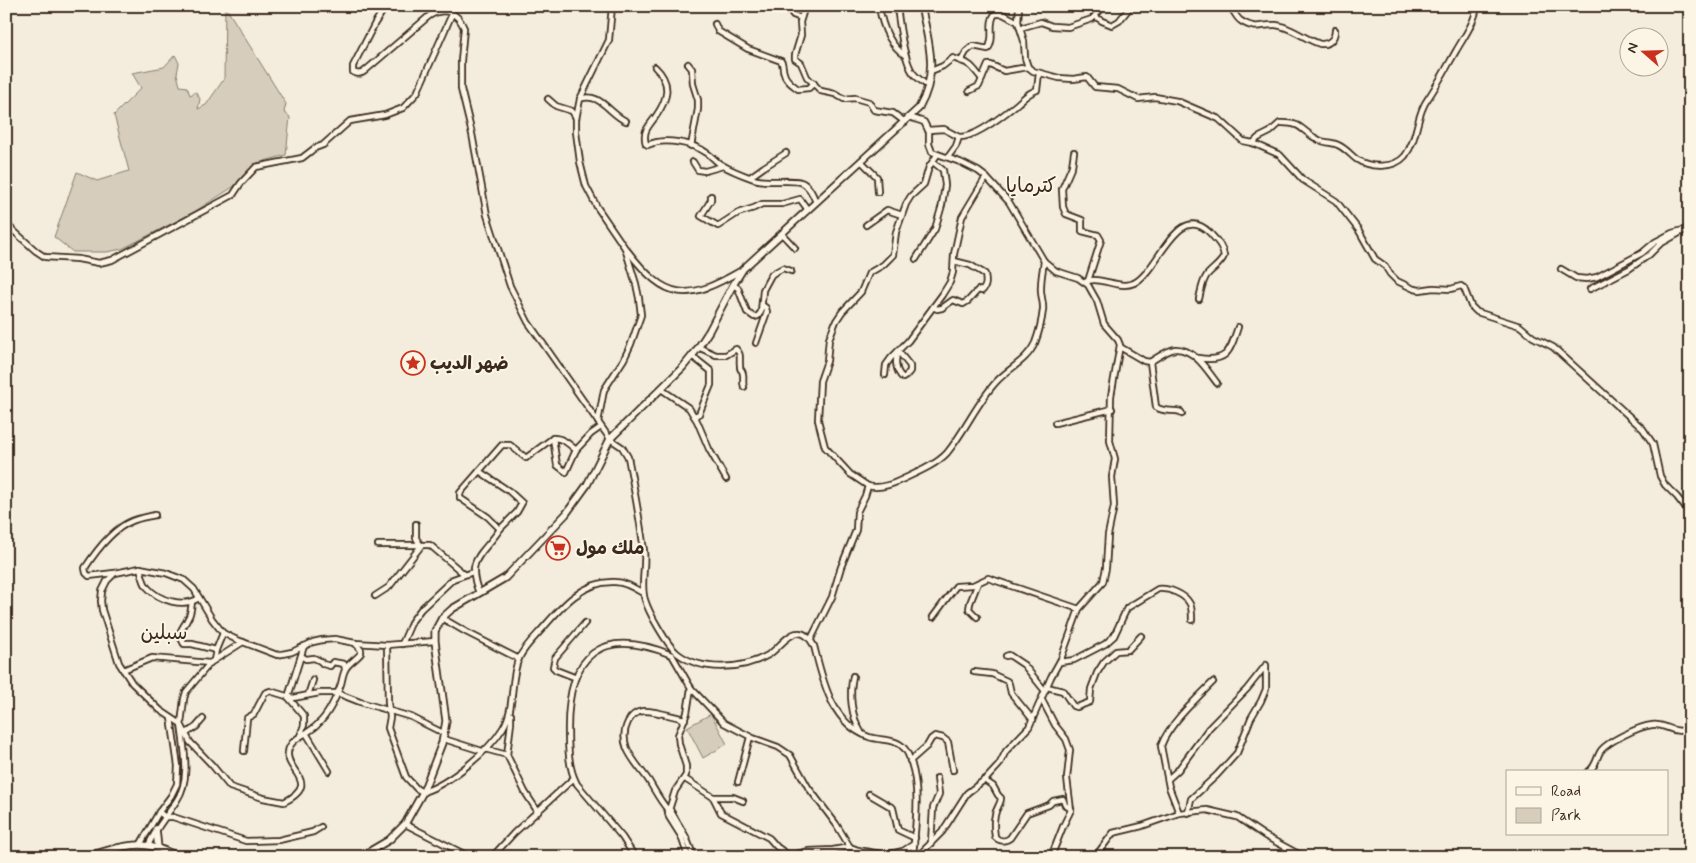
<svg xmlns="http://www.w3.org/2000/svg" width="1696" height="863" font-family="Mynerve,'Playpen Sans Arabic',sans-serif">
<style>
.green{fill:#d6cdbd;stroke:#887c6e}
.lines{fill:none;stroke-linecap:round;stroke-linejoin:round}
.minor-casing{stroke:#3b2a1e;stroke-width:8}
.major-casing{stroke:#3b2a1e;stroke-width:9}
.minor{stroke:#fcf5e5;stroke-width:4.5}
.major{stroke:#fcf5e5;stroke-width:5.5}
.labels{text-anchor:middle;stroke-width:4;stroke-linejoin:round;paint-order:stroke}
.poi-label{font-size:18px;font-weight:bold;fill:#3b2a1e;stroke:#fcf5e5;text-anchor:start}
.quarter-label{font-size:20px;fill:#3b2a1e;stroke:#fcf5e5}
</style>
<rect width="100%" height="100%" fill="#f4eddd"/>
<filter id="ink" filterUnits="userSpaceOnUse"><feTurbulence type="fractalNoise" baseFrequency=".02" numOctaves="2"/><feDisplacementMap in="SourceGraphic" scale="10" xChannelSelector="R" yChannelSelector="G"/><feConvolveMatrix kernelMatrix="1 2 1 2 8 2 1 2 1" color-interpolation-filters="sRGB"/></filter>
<g filter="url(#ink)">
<g class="green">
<polygon points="225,6 286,104 284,112 290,117 286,155 257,163 233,187 194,212 122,249 107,252 73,252 54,237 77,172 97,181 129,171 114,115 141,88 132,73 164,67 175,55 179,63 177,74 180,86 187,87 190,95 196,92 200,99 198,109 206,105 224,79"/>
<polygon points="711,714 727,744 703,758 687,727"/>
</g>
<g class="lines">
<g class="minor-casing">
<g id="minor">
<path d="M386,6L375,23L353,66V72C358,75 362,74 366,70L429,16C444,7 457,11 464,28L461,61V89L472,134L487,215L510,286L528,322L610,439L622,447L628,457C634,488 640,520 644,551C646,567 640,585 645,600C649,613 667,645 677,653C701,672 742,670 768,655C777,650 788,633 798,633C806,632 811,640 814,646C823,681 831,723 869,737C881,741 895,738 904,748C908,752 909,757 911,762C921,793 915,825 913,857"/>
<polyline points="788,6 793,15 801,18"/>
<polyline points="805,6 800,22 801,35 795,55 795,59 801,63 807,77 821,91 835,94 844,99 855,98 869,102 874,110 893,113 905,122"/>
<path d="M879,6C882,26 889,45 906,56"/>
<path d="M897,6C899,23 904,60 913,73C917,78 923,82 928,86"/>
<polyline points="1019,6 1018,22 1024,41 1025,58 1028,67 1033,71 1059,78 1073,79 1087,77 1095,87 1118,89 1138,99 1155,97 1177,101 1219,119 1243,141 1253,143 1280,155 1303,180 1336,201 1358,229 1375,259 1385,266 1390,274 1397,281 1414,289 1420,290 1433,288 1451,289 1461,286 1464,288 1471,306 1477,312 1520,326 1533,337 1553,347 1643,429 1653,444 1660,476 1665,485 1677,497 1690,514"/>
<path d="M1228,6C1234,9 1235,17 1241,21C1257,31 1261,24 1276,25C1292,27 1304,39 1320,44C1329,45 1335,39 1335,30"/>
<polyline points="1096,17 1102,21 1112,25 1119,21 1131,6"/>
<path d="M715,24L718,31L748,49L781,61C784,65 782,69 784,73C785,80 793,85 798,89L809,88L814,83"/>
<polyline points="1020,28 1041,22 1052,26 1068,27 1092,19 1104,6"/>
<path d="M961,61C971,63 975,71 982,79"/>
<polyline points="688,64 692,69 693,84 698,100 698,109 691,146"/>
<path d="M655,67C672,83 668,99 656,116C649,126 642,131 646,144L648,145C664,137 693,143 707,153C713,157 716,162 722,165C732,171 743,175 754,179C768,184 795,178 803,183C810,187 813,195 816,202"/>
<path d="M931,71L943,66L953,58L961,61L966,52L973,46L988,49C996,37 987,24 995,14H1003L1018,22"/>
<polyline points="969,91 979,86 988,65 991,65 1004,71 1028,67"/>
<polyline points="548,99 556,106 572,111 576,118"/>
<path d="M580,99C600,91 610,115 626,121"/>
<polyline points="909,117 924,122 929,132 929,144 932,152 960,162 978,171 986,177 1009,202 1044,261 1056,271 1078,278 1088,285 1097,301 1104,324 1118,340 1120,345 1111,396 1110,441 1115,459 1112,477 1114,506 1108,535 1106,568 1103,582 1079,609 1061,659 1051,677 1029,727 1006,751 999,765 987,778 967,793 942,832 917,857"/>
<polyline points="928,130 944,129 959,137"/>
<path d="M1253,143L1258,138L1270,132L1280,123C1304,122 1301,132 1319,140C1325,143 1332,142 1338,145C1345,148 1350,154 1356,159C1369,168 1394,169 1405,156C1418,139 1416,115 1427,100C1438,84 1447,67 1456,51C1464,37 1475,22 1477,6"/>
<polyline points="1074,152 1072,166 1062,189 1063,207 1066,214 1082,220 1082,231 1098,235 1101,240 1088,281"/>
<path d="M948,157L956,146L959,137C975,138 1005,114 1017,104C1024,98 1029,92 1037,90L1039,73"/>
<polyline points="861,161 877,177 878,192"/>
<polyline points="693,162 698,170 705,171 723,166"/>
<polyline points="750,177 764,167 786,153"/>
<polyline points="711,196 711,200 701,216 718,226 738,213 754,208 762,204 782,204 800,199 808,210"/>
<polyline points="6,224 36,251 45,257 78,259 99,263 112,260 233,195 241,183 256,167 302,158 315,148 323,145 350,121 385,115 403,108 417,93 452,14"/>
<polyline points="866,225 887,210 902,215"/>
<polyline points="782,234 795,248"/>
<path d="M627,250C667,302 687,302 742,270"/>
<polyline points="916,259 935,229 942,205 945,185 943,170 933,162"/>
<polyline points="1561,269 1576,278 1587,279 1597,277 1642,253 1655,242 1672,233 1683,230"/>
<path d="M1085,282C1100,275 1118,290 1134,283C1158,272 1177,200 1210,233C1216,240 1223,246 1224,256C1221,264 1213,268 1207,275C1202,282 1201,291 1199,299"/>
<polyline points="733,285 738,288 747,312 754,317 758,316 761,312 763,290 770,277 772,274 783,268 791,271"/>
<polyline points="1590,289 1629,269 1649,255 1660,244 1690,227"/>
<path d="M933,307L937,309L942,308L953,300L963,304L968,301L978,290L982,291C987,286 986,281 985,274L970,265L954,261"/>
<polyline points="756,343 767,312 766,308 762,305"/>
<path d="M698,347L716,355H726L736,349C742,355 739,358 740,365C740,373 741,366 743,374C744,378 742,382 744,387"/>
<path d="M1120,347L1144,361L1150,362C1157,358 1167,350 1175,349C1194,348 1207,370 1217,383"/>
<path d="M898,351L910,366V371L906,376L903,378C895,371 895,360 898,351Z"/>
<polyline points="692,356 711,371 711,385 699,414 694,416"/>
<path d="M1198,358C1228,363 1230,351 1238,327"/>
<path d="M1150,362L1156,407C1164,413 1173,409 1181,412L1182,414"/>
<polyline points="885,375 886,365 891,358 908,341 942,295 950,282 953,272 954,254 962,217 986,177"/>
<polyline points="661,389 689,408 697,421 709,449 726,479"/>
<polyline points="598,422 604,390 624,359 631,344 641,315 639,298 636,284 625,248 597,207 586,186 580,162 576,132 576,119 580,99 609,40 612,6"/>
<polyline points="1055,423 1112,409"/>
<polyline points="553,438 557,465 566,472 576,450 591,434 601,427"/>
<polyline points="479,471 509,491 522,503 517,512 500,529"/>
<path d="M868,486C879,489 891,485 901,480C916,473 936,465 947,453C966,430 977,402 997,381C1009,368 1027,361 1035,343C1038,335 1042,319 1043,310C1044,302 1040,295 1041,287C1041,278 1043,269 1044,261"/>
<polyline points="378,545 430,545 464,574"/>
<path d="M140,568C142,574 143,582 147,587C159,601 184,608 199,598"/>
<path d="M114,573L89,576L86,573L85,568C96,551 112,529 132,521C139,518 147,517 155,515"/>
<path d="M479,593C465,558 482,556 500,529L488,517L460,498V493L502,445H510L526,458L553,438C563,438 569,444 576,450"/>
<polyline points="375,596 389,587 421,546 416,538 416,524"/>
<path d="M192,602C191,608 191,614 188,618C183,630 176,630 184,644H192L216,650L214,660"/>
<polyline points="933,617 956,586 973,585 988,578 1079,609"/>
<polyline points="977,617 969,609 970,603 978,583"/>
<polyline points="442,618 466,632 519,659"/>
<polyline points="811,639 832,597 841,567 856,530 857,512 865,496 868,486 850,474 825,447 818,420 820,381 827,361 829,339 836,321 842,312 861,292 869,273 883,265 893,255 896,232 906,204 911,196 924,184 929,167 937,155"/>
<path d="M243,642L210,663L186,692L184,699L181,724L190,742L212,765L230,787L263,798L284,802C322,783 285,771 288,752C290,737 310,734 318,724C329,714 336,698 341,684C342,680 343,674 345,670C348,663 357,659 361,653V650L355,643"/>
<polyline points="402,644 412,621 421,609 453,579 473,572"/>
<path d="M387,645L388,703L390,717L388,728L406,777L417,789L423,792C449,784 489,751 503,728C516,707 509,680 519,658C525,646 535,637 543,628C561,607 584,580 615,582C625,582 634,588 643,593"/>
<polyline points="216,650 223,633"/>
<polyline points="301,656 306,659 314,658 320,661 323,664 330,666 333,662 344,664 345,669"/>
<polyline points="1006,656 1009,655 1024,665 1045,691"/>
<path d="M1060,662L1074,660L1105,644L1114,636L1127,608L1158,589C1169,588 1185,594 1190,604C1192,608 1192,615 1192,620"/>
<polyline points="123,670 152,658 210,663"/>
<polyline points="974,672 992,674 1007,681 1009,684 1011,693 1033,720"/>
<path d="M853,676C849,694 851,716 861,732"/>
<polyline points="574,677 556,670 553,667 555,658 585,623"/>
<polyline points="1047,687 1063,691 1073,706 1077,707 1090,702 1091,689 1097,673 1104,662 1116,651 1128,650 1141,636"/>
<polyline points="308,695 313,680"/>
<polyline points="288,697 304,646"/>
<polyline points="288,697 304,716 304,725 300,736"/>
<polyline points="1042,700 1055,725 1066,739 1070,750 1067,778 1071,810 1064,824 1051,857"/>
<polyline points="306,733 329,771"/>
<polyline points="185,734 196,727 203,719"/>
<polyline points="444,739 482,751"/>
<polyline points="485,749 507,755 525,792 538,812"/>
<polyline points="244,751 247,718 254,714 265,693 270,691 293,698 320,693 337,693 360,702 411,717 445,734"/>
<polyline points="507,755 511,723 511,715"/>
<polyline points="910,761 927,746 931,739 935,736 943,738 948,742 953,770"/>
<path d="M1588,772C1596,767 1596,759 1600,752C1606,742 1640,726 1652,725C1667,723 1671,735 1690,729"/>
<polyline points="685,779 713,797 721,813 769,838 777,847 787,854 793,855 809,851 833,850 850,847"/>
<polyline points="1168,779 1178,770 1209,728 1247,689 1266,665 1266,689 1261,701 1251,718 1237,753 1217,775 1191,799 1188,813"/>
<path d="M984,780L993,786L998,795L1001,798C1001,804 996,808 995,815C993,822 994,830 995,837C999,841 1005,842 1010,838L1027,813L1049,805L1053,801L1063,799L1065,805L1071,809"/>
<polyline points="738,782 750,737"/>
<polyline points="869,794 893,808 898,830 915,838"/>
<polyline points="713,797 733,797 743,801"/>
<polyline points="669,808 686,837 694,857"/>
<path d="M668,810C660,801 655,791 649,781C637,763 616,746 628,722C631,716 636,712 643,711C654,710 674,717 685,719"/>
<polyline points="159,812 165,817 173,817 246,841 279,840 313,832 321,827"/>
<path d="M1179,813L1169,787L1161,746C1168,725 1198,697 1213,682"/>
<polyline points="405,824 470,857"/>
<polyline points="931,843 933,808 939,794 937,778"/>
<polyline points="140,845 159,812 171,796 177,784 178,766 171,718"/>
<path d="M148,846C155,829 167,816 177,800C191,779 184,749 181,724L160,710L132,683L119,663L102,610L101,601L102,591L107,581L115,573L140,568L166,573L184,580L194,589L212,619L223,633L235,639L277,655L292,652L313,642L322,640L335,639L355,643L387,645L435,641"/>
<polyline points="492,857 514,833 574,778"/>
<path d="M635,857L622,837L577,784C568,768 568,746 568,728C568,654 601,626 672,655L691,688L724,723L753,738L778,747L790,755L808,787L836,824L850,847L858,850L886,855L903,851L914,844"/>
<polyline points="688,857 681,836 669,817 668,813 675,791 686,775 686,766 679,744 678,735 687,713 691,688"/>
<polyline points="1095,857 1113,833 1142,826 1179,813 1207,810 1237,817 1265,836 1304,857"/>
</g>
</g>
<g class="major-casing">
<g id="major">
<polyline points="156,829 158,848"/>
<polyline points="6,853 15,857"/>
<path d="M86,857C103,852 122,845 140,845C153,845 168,852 181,857"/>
<path d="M360,857L389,840L405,824L423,792L442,743L446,721L435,641V631L442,618L452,609L505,578L566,514L587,485L610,439L683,367L696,351L709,331L733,285L743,269L919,108C939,73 929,43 921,6"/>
</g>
</g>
<use href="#minor" class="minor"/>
<use href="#major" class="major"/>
</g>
</g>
<defs>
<g id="sight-ring" transform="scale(1.25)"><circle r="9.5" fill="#fcf5e5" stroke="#c8321e" stroke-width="1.5"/><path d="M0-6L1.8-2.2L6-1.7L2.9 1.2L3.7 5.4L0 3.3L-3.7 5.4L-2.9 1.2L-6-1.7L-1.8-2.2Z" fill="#c8321e"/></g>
<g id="supermarket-ring" transform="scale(1.25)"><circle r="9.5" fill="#fcf5e5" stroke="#c8321e" stroke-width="1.5"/><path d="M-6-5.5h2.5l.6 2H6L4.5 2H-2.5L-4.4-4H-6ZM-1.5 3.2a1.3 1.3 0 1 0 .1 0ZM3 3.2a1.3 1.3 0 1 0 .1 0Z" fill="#c8321e"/></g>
</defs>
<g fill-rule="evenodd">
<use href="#sight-ring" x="413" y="363"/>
<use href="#supermarket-ring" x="558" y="548"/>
</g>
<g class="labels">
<g class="poi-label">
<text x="430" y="369">ضهر الديب</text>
<text x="576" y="554">ملك مول</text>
</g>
<g class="quarter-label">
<text x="1031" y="192">كترمايا</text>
<text x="164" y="639">سبلين</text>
</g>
</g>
<rect width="1696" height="863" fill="none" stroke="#fcf5e5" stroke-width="25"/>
<rect x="12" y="12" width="1671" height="838" fill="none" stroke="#3b2a1e" stroke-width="2" filter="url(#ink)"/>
<rect x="1506" y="770" width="162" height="65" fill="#fcf5e5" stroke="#afa495"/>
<rect x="1516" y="787" width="25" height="8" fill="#fcf5e5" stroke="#afa495"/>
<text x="1551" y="796" font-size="15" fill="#3b2a1e">Road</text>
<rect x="1516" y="808" width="25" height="15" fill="#d6cdbd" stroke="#afa495"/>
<text x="1551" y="820" font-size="15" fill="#3b2a1e">Park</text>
<g transform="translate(1644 52) rotate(290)"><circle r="24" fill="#fcf5e5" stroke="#afa495"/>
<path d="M0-4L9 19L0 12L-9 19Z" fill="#c8321e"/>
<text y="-8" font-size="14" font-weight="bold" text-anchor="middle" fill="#3b2a1e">N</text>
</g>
</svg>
